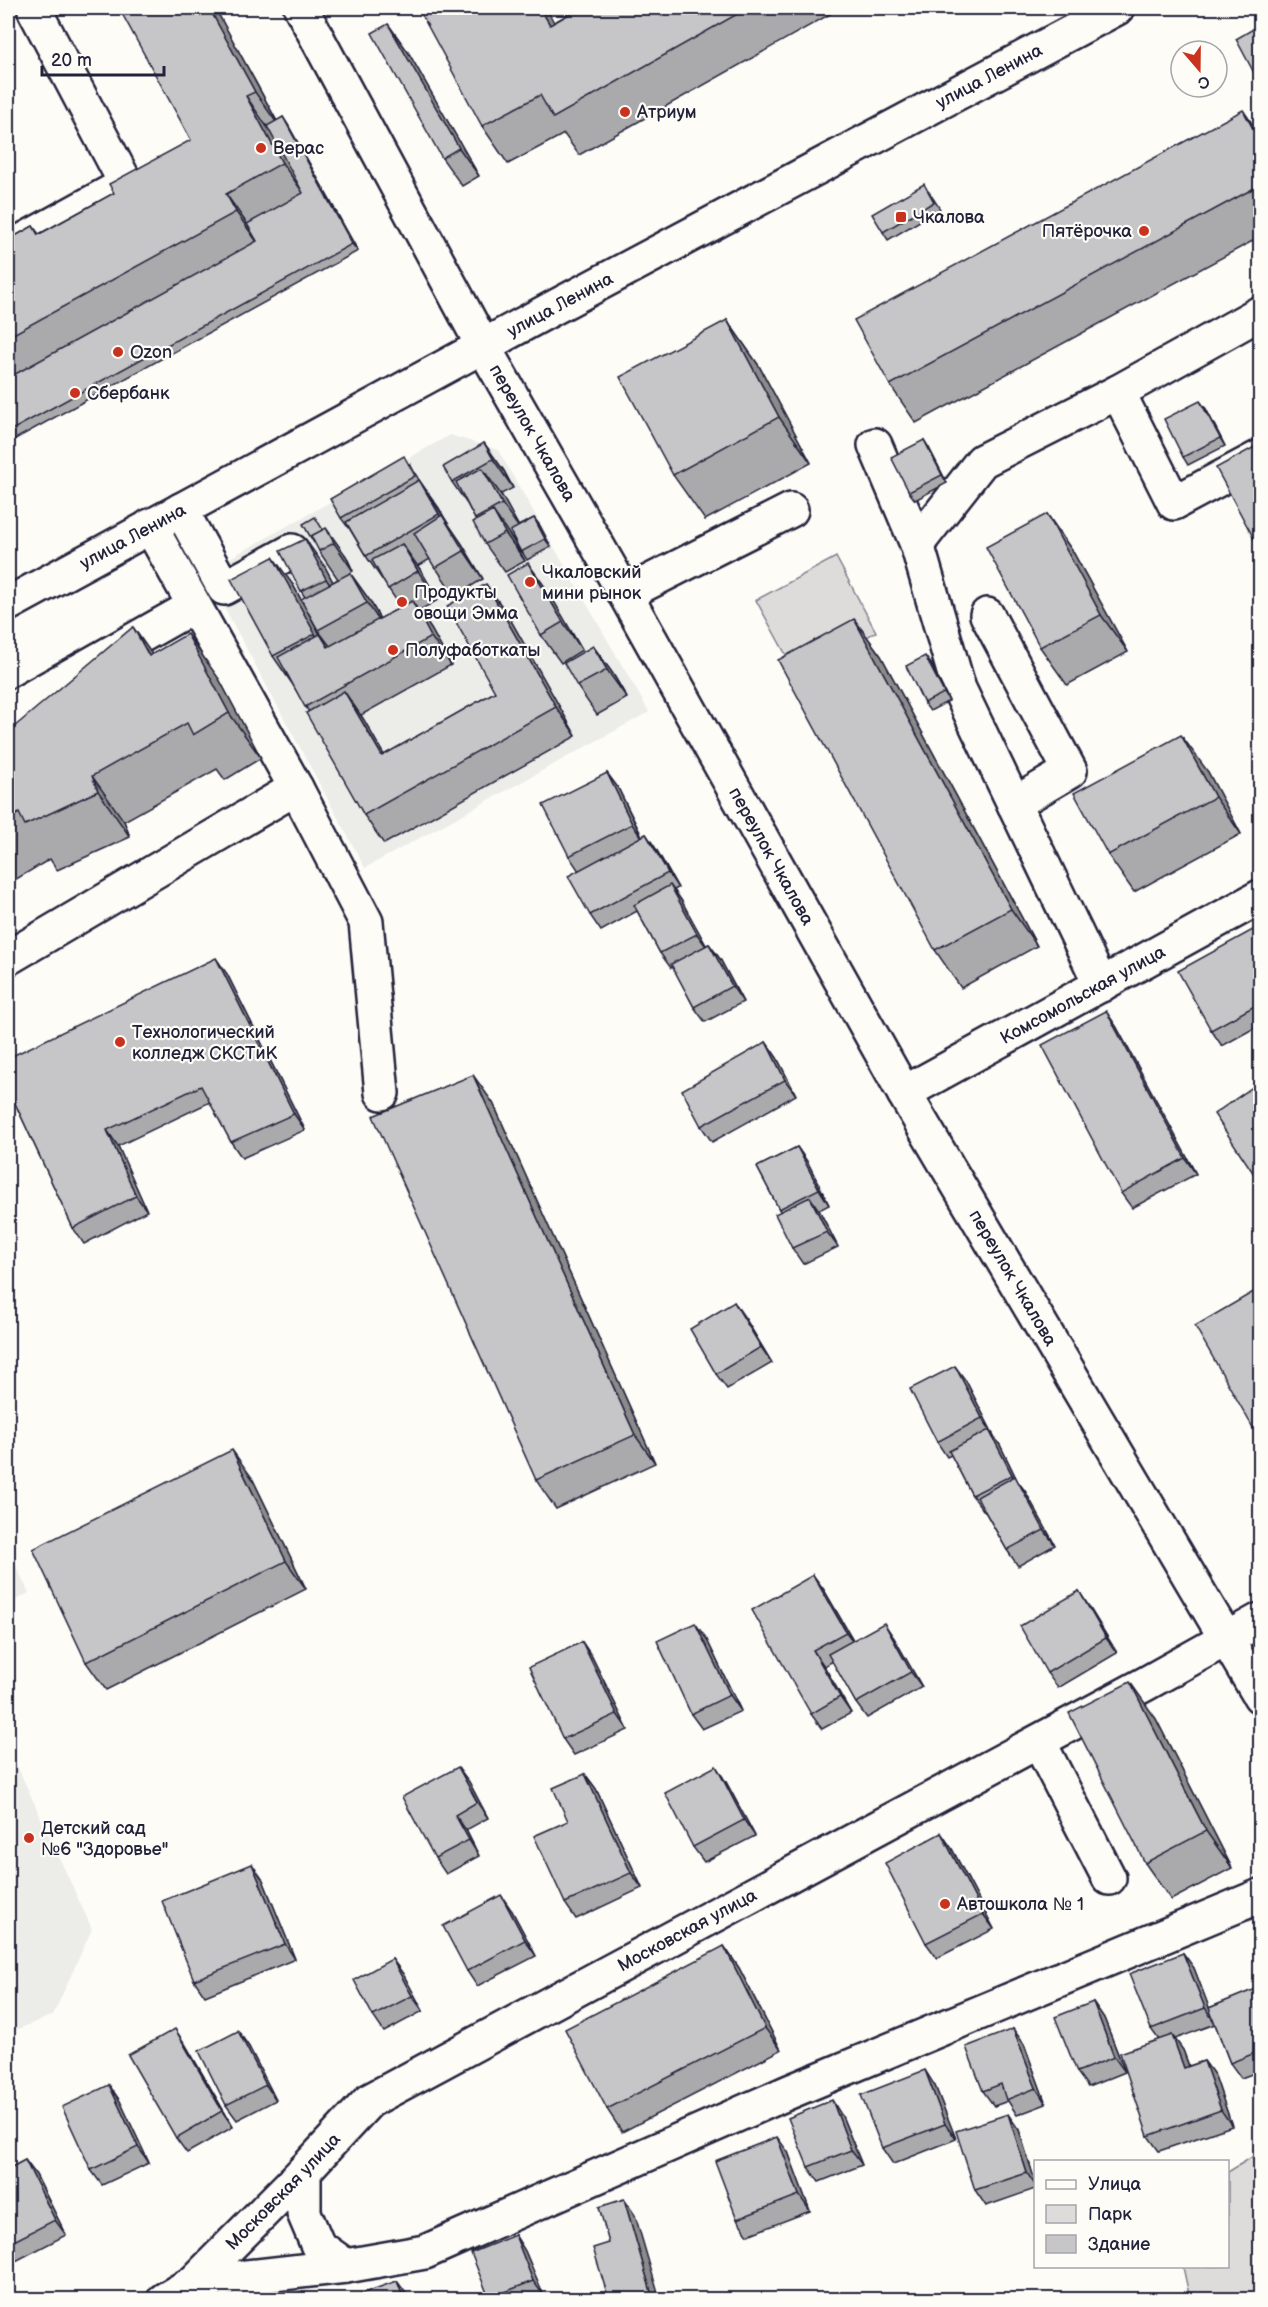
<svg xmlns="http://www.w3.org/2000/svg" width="1268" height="2307" font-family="'Balsamiq Sans',sans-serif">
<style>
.built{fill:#ecece9}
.green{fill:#dddcdb;stroke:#807f8b;stroke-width:1.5}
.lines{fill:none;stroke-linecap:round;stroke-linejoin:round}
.minor-casing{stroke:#22223b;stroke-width:38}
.major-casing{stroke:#22223b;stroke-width:38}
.minor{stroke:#fdfcf7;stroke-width:33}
.major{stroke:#fdfcf7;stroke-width:33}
.wall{fill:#aaaaac;stroke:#22223b;stroke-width:1.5}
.shaded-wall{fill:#8b8b8c;stroke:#22223b;stroke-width:1.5}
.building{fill:#c6c6c8;stroke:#22223b;stroke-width:1.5}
.poi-dot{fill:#c8321e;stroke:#fdfcf7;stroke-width:2}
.labels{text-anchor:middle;stroke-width:4.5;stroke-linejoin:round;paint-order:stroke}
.street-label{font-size:18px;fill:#22223b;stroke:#fdfcf7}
.poi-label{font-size:18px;fill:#22223b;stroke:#fdfcf7;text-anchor:start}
</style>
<rect width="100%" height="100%" fill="#fdfcf7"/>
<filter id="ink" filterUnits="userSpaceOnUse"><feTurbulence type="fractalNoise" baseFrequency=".0167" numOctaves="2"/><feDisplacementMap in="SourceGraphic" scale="12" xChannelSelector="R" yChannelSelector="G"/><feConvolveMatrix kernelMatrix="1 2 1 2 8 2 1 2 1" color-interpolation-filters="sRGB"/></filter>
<g filter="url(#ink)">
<g class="built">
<polygon points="450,435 498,450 649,712 365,868 205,572"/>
<polygon points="8,1550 29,1593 8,1604"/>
<polygon points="8,1746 92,1929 53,2015 8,2033"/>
</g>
<g class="green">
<polygon points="836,557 876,632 797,675 756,600"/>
<polygon points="1260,2152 1260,2299 1190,2299 1183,2267 1228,2266 1228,2172"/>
</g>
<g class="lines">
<g class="minor-casing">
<g id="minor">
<path id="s1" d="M301,8L483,346L625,594L904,1093L1260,1696"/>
<polyline points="8,249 126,184 35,11 41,8"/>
<polyline points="1118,392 1174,503 1260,457"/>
<polyline points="875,445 917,544 959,689 1101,985"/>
<polyline points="181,510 224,588 292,551"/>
<polyline points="150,526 296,788 366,922 382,1093"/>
<polyline points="917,544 982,461 1118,392 1260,313"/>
<polyline points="625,594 791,510"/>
<polyline points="987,615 1070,771 1014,804"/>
<polyline points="8,711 194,606"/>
<polyline points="8,958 296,788"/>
<path id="s2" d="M904,1093L1260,897"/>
<polyline points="1039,1742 1109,1878"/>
<polyline points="304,2171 304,2213 318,2246 346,2266"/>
<polyline points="193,2283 346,2266 425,2252 789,2092 1260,1896"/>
<path id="s3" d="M164,2300L193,2283L304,2171L369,2101L1147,1683L1260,1620"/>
</g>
</g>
<g class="major-casing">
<g id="major">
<path id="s4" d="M8,604L555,307L1117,8"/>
</g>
</g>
<use href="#minor" class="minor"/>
<use href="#major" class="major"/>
</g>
<g class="wall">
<polygon points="215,8 277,121 283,117 288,125 358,251 8,443 8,240 33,226 39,234 114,193 191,140"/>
<polygon points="580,8 841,8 579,155 564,134 508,164 482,126 554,22"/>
<polygon points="388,24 408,52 479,176 462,186 442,158"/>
<polygon points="1260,135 1260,237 916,423 890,385"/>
<polygon points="929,192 940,209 888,240 883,232"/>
<polygon points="727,320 759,366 811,463 705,520 673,475"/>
<polygon points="1206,409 1225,446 1188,465 1183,457"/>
<polygon points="924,440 929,448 947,483 915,500 909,492"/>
<polygon points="484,443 504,471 513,488 501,494 518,526 534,518 540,526 551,547 527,560 513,537 512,538 525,561 505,572 485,544 476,521 467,504 452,482"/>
<polygon points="410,464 419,480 439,508 448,524 462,544 483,579 455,596 430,559 418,566 438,600 418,611 431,629 451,665 361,715 384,755 495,692 506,612 576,736 384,844 364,815 309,712 293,685 273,656 293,585 320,634 330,646 318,630 305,597 301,591 325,567 333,582 338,579 319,551 323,530 346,556 353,571 350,573 370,601 380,619 401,607 366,556 348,526 347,526 341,518"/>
<polygon points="1047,514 1073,552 1128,652 1067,685 1040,647"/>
<polygon points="548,591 582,650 561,663 541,635"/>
<polygon points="854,619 881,656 1037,946 961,988 935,950"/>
<polygon points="593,646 613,674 627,698 597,715 577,686"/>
<polygon points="152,654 219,679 261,758 225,780 217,769 124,821 130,837 57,870 50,859 8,884 8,732"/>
<polygon points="931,664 949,701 930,711 924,703"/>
<polygon points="1208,772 1241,834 1134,892 1108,855"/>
<polygon points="607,773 618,788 642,836 646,834 656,849 678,888 674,890 681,900 706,945 709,944 720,959 743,1002 705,1022 694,1007 673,967 671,968 660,953 637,911 601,931 590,915 579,871 569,856"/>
<polygon points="1260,926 1260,1025 1222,1046 1211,1030"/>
<polygon points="227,974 305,1130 242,1158 231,1142 210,1102 118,1146 147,1211 84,1244 73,1228 8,1088"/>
<polygon points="1116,1026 1196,1174 1132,1208 1121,1193"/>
<polygon points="766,1042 777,1058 796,1095 712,1142 701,1126"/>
<polygon points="493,1103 655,1463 556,1509 536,1480"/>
<polygon points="797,1147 808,1163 829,1205 819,1210 838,1247 803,1264 792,1248 780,1211 757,1167"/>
<polygon points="745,1318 772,1363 727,1389 716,1374"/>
<polygon points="966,1381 993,1434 992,1434 1000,1445 1018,1482 1025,1491 1055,1545 1018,1566 1007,1550 984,1510 983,1510 972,1495 951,1455 947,1457 937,1442"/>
<polygon points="252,1478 306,1589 106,1690 86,1662"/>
<polygon points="813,1575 824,1590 853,1640 894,1638 922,1687 867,1718 856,1703 833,1661 824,1666 851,1713 822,1729 811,1714"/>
<polygon points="1079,1591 1089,1607 1117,1653 1058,1688 1047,1673"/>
<polygon points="706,1638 741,1711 702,1729 691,1714"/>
<polygon points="582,1642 592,1657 628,1730 574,1755 563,1739"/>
<polygon points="1156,1719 1232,1868 1171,1900 1145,1863"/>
<polygon points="585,1774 596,1789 642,1888 576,1919 565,1903 568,1821"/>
<polygon points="469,1782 488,1818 466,1830 479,1856 446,1874 435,1858"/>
<polygon points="726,1782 755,1836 704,1862 693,1847"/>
<polygon points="941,1833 952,1849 994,1929 937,1958 926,1943"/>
<polygon points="263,1880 295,1959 205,1996 194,1980"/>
<polygon points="512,1911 536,1956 477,1986 467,1971"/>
<polygon points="724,1946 739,1968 781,2050 622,2132 607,2109"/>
<polygon points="1183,1953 1194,1968 1209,2008 1260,1987 1260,2071 1241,2078 1230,2063 1215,2024 1175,2039 1183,2050 1189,2066 1204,2061 1215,2076 1232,2126 1159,2151 1148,2136 1159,2040 1151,2029"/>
<polygon points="392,1959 403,1974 423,2011 384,2032 373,2016"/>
<polygon points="1093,2002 1104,2018 1125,2072 1088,2087 1077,2072"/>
<polygon points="1013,2029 1024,2044 1046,2104 1017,2115 1008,2101 994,2106 983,2091"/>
<polygon points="238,2031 249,2047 276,2100 237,2120 226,2105"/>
<polygon points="185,2044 233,2127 187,2153 176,2138"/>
<polygon points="109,2085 120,2101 149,2163 102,2185 91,2170"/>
<polygon points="935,2086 956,2139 893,2164 882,2148"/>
<polygon points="842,2116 862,2165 819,2182 808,2167"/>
<polygon points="1019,2130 1035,2181 1035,2189 986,2206 975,2190"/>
<polygon points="788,2152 810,2211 748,2235 737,2219"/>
<polygon points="25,2160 36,2175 66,2235 8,2265 8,2169"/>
<polygon points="515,2235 525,2251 544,2296 535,2300 490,2300 489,2298"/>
</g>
<g class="shaded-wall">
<polygon points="209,8 215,8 281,129 255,92"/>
<polygon points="540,8 546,8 576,62 550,25"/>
<polygon points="388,24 408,52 479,176 459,148"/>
<polygon points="246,96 272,134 309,201 282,163"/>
<polygon points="1243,110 1260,135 1260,142"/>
<polygon points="283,117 288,125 358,251 352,244"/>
<polygon points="226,194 252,231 262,249 236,212"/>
<polygon points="727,320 759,366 811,463 779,417"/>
<polygon points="1200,401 1206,409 1225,446 1220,438"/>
<polygon points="924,440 929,448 947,483 942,475"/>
<polygon points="484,443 504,471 513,488 493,459"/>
<polygon points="482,468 502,496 522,532 502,504"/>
<polygon points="419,480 462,544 483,579 439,514"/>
<polygon points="493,511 513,540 525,561 505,533"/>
<polygon points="1047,514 1073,552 1128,652 1101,615"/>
<polygon points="534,518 540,526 551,547 545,539"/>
<polygon points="326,528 346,556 353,571 334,543"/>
<polygon points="305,539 325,567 346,607 326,579"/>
<polygon points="402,544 422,572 438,600 418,571"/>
<polygon points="273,557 293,585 335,662 315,634"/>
<polygon points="528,563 548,591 582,650 563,622"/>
<polygon points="350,573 370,601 387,632 367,603"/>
<polygon points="486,584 506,612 576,736 556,707"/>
<polygon points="412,601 431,629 451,665 431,637"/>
<polygon points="854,619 881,656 1037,946 1011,909"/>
<polygon points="133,627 165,673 149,656"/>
<polygon points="187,634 219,679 261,758 229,713"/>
<polygon points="593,646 613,674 627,698 607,670"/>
<polygon points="925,656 931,664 949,701 944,693"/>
<polygon points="344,691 364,720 401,785 382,756"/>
<polygon points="1181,735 1208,772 1241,834 1215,797"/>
<polygon points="607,773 618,788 643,840 632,824"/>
<polygon points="92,776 124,821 130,837 98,791"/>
<polygon points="646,834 656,849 678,888 668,873"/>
<polygon points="670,885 681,900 708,949 697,934"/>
<polygon points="709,944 720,959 743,1002 732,986"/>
<polygon points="216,958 227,974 305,1130 294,1114"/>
<polygon points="1106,1011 1116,1026 1196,1174 1185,1158"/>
<polygon points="766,1042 777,1058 796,1095 785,1080"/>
<polygon points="473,1075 493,1103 655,1463 635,1435"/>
<polygon points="107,1130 118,1146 147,1211 136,1196"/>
<polygon points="797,1147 808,1163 829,1205 819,1189"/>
<polygon points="810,1197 820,1212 838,1247 827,1232"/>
<polygon points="734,1302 745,1318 772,1363 761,1347"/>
<polygon points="955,1366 966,1381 993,1434 982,1418"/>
<polygon points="989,1430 1000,1445 1018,1482 1025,1491 1055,1545 1044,1530 1021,1487 1012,1475"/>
<polygon points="232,1450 252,1478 306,1589 286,1561"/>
<polygon points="813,1575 824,1590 857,1647 846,1632"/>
<polygon points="1079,1591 1089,1607 1117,1653 1106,1638"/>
<polygon points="695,1623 706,1638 741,1711 730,1695"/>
<polygon points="884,1623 894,1638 922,1687 911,1672"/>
<polygon points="582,1642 592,1657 628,1730 617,1714"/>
<polygon points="813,1650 824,1666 851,1713 840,1697"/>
<polygon points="1130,1682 1156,1719 1232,1868 1206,1831"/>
<polygon points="716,1766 726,1782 755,1836 744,1820"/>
<polygon points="458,1767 469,1782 488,1818 477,1802"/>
<polygon points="585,1774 596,1789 642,1888 631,1873"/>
<polygon points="455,1815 466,1830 479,1856 469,1840"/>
<polygon points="941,1833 952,1849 994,1929 983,1914"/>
<polygon points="252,1864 263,1880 295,1959 285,1944"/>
<polygon points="501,1895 512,1911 536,1956 525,1940"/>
<polygon points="724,1946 739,1968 781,2050 765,2028"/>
<polygon points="1183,1953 1194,1968 1215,2023 1205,2008"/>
<polygon points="392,1959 403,1974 423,2011 412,1996"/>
<polygon points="1093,2002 1104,2018 1125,2072 1114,2057"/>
<polygon points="175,2029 185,2044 233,2127 222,2111"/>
<polygon points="1013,2029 1024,2044 1046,2104 1036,2088"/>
<polygon points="238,2031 249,2047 276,2100 266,2085"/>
<polygon points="1172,2035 1183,2050 1195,2083 1184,2068"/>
<polygon points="1204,2061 1215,2076 1232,2126 1221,2110"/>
<polygon points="925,2070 935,2086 956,2139 945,2124"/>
<polygon points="109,2085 120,2101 149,2163 138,2147"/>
<polygon points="832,2100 842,2116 862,2165 851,2150"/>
<polygon points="1008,2114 1019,2130 1035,2181 1035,2185 1027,2173"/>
<polygon points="777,2137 788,2152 810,2211 799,2195"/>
<polygon points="25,2160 36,2175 66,2235 55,2220"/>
<polygon points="624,2199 635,2215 660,2300 653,2299"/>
<polygon points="515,2235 525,2251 544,2296 533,2281"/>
<polygon points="397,2281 408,2296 409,2300 404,2300"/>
</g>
<g class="building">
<polygon points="119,8 209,8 255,92 246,96 282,163 226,194 236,212 8,337 8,240 33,226 38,235 114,193 109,184 191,140"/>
<polygon points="418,8 540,8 550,25 580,8 748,8 553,118 540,95 482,126"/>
<polygon points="388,24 459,148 442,158 372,33"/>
<polygon points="1260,25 1260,84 1236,39"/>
<polygon points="1243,110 1260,142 1260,185 890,385 854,320"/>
<polygon points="283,117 352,244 8,432 8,378 257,241 247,224 303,193 267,126"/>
<polygon points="924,184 934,202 883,232 872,214"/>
<polygon points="727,320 779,417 673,475 620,377"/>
<polygon points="1200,401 1220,438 1183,457 1164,419"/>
<polygon points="924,440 942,475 909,492 891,457"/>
<polygon points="484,443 493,459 452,482 443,467"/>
<polygon points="1260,444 1260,550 1216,468"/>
<polygon points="404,456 415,476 341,518 330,499"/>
<polygon points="482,468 502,504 475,519 456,482"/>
<polygon points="419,480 439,514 366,556 346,522"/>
<polygon points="493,511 505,533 485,544 473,522"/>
<polygon points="1047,514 1101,615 1040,647 986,547"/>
<polygon points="442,515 464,551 435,568 414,533"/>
<polygon points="315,517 323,530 311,536 314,543 303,524"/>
<polygon points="534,518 545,539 521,552 510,531"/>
<polygon points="326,528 334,543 319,551 311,536"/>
<polygon points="305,539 326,579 301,591 280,551"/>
<polygon points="402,544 418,571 388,589 372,560"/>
<polygon points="273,557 315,634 273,656 231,579"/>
<polygon points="528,563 563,622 541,635 507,575"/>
<polygon points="350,573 367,603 318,630 301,599"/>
<polygon points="486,584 556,707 364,815 306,713 344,691 382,756 495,692 447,606"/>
<polygon points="412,601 431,637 305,707 278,657 320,634 328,647"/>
<polygon points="854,619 1011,909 935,950 778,660"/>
<polygon points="133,627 149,656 187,634 229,713 193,735 187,723 92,776 98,791 25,825 19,813 8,820 8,732"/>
<polygon points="593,646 607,670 577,686 564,663"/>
<polygon points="925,656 944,693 924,703 906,666"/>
<polygon points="1181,735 1215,797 1108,855 1074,793"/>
<polygon points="607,773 632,824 569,856 543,805"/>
<polygon points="646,834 668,873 590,915 568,876"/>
<polygon points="670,885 697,934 660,953 634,905"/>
<polygon points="1260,926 1260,1003 1211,1030 1178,971"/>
<polygon points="709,944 732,986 694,1007 671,964"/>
<polygon points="216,958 294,1114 231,1142 201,1086 107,1130 136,1196 73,1228 8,1088 8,1058"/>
<polygon points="1106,1011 1185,1158 1121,1193 1042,1045"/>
<polygon points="766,1042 785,1080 701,1126 682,1090"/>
<polygon points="473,1075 635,1435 536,1480 373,1116"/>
<polygon points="1260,1082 1260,1183 1214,1114"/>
<polygon points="797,1147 819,1189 779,1209 757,1167"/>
<polygon points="810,1197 827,1232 792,1248 775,1214"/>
<polygon points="1255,1291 1260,1300 1260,1440 1195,1326"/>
<polygon points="734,1302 761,1347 716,1374 690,1329"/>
<polygon points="955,1366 982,1418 937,1442 910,1389"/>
<polygon points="989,1430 1012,1475 972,1495 949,1451"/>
<polygon points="232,1450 286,1561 86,1662 33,1549"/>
<polygon points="1015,1476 1044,1530 1007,1550 977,1497"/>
<polygon points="813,1575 846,1632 813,1650 840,1697 811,1714 752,1610"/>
<polygon points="1079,1591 1106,1638 1047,1673 1020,1626"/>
<polygon points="695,1623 730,1695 691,1714 657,1641"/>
<polygon points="884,1623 911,1672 856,1703 828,1654"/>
<polygon points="582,1642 617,1714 563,1739 529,1667"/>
<polygon points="1130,1682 1206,1831 1145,1863 1069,1713"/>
<polygon points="716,1766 744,1820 693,1847 665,1793"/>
<polygon points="458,1767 477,1802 455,1815 469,1840 435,1858 402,1797"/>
<polygon points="585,1774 631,1873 565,1903 534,1836 568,1821 553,1788"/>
<polygon points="941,1833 983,1914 926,1943 885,1863"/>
<polygon points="252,1864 285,1944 194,1980 162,1901"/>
<polygon points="501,1895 525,1940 467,1971 443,1926"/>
<polygon points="724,1946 765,2028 607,2109 565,2029"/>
<polygon points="1183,1953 1205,2008 1151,2029 1129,1974"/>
<polygon points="392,1959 412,1996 373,2016 354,1980"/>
<polygon points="1260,1987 1260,2051 1230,2063 1209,2008"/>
<polygon points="1093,2002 1114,2057 1077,2072 1055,2017"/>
<polygon points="175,2029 222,2111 176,2138 128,2055"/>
<polygon points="1013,2029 1036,2088 1006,2100 1001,2084 983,2091 966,2047"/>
<polygon points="238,2031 266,2085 226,2105 199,2051"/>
<polygon points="1172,2035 1184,2068 1204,2061 1221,2110 1148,2136 1120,2053"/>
<polygon points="925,2070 945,2124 882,2148 861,2095"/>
<polygon points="109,2085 138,2147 91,2170 62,2107"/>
<polygon points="832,2100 851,2150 808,2167 788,2118"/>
<polygon points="1008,2114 1027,2173 975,2190 956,2131"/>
<polygon points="777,2137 799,2195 737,2219 715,2161"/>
<polygon points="25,2160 55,2220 8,2244 8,2169"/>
<polygon points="624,2199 653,2299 651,2300 609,2300 593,2248 609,2243 599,2207"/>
<polygon points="515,2235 533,2281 489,2298 471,2253"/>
<polygon points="397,2281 404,2300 346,2300 346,2299"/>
</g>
</g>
<g class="poi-dot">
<circle cx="625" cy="112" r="6"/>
<circle cx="261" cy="148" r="6"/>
<rect x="895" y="211" width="12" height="12" rx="3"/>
<circle cx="1144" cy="231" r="6"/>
<circle cx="118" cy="352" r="6"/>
<circle cx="75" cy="393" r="6"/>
<circle cx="530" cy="582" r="6"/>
<circle cx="402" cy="602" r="6"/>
<circle cx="393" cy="650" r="6"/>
<circle cx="120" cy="1042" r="6"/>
<circle cx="29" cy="1838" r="6"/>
<circle cx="945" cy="1904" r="6"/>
</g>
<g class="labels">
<g class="street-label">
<text dy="6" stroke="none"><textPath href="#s4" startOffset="1114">улица Ленина</textPath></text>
<text dy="6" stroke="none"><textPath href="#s4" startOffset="628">улица Ленина</textPath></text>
<text dy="6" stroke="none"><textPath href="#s1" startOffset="484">переулок Чкалова</textPath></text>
<text dy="6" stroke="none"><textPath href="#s4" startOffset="142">улица Ленина</textPath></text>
<text dy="6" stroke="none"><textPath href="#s1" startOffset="970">переулок Чкалова</textPath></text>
<text dy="6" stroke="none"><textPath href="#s2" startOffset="204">Комсомольская улица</textPath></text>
<text dy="6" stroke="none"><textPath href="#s1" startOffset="1456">переулок Чкалова</textPath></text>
<text dy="6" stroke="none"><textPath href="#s3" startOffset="648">Московская улица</textPath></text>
<text dy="6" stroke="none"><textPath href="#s3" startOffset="162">Московская улица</textPath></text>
</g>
<g class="poi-label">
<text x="637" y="118">Атриум</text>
<text x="273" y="154">Верас</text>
<text x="913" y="223">Чкалова</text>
<text x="1132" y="237" text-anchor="end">Пятёрочка</text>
<text x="130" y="358">Ozon</text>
<text x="87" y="399">Сбербанк</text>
<text x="542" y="578">Чкаловский<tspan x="542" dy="21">мини рынок</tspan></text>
<text x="414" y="598">Продукты<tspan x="414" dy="21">овощи Эмма</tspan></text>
<text x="405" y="656">Полуфаботкаты</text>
<text x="132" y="1038">Технологический<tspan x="132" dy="21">колледж СКСТиК</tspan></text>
<text x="41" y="1834">Детский сад<tspan x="41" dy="21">№6 "Здоровье"</tspan></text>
<text x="957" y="1910">Автошкола № 1</text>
</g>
</g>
<rect width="1268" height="2307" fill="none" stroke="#fdfcf7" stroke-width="30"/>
<rect x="15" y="15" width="1238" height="2277" fill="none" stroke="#22223b" stroke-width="2" filter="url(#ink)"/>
<rect x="1034" y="2160" width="195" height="108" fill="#fdfcf7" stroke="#a5a5ac" stroke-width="1.5"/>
<rect x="1046" y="2180" width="30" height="9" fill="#fdfcf7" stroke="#a5a5ac" stroke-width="1.5"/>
<text x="1088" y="2190" font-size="18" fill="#22223b">Улица</text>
<rect x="1046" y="2205" width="30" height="18" fill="#dddcdb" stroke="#a5a5ac" stroke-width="1.5"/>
<text x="1088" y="2220" font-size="18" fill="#22223b">Парк</text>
<rect x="1046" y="2235" width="30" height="18" fill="#c6c6c8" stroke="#a5a5ac" stroke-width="1.5"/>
<text x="1088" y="2250" font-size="18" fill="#22223b">Здание</text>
<g transform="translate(1199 69) rotate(160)"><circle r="28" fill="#fdfcf7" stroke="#a5a5ac" stroke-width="1.5"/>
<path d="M0-4.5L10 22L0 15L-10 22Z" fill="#c8321e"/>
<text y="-9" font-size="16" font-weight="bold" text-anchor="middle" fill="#22223b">С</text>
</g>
<path d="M42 66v9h122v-9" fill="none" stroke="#22223b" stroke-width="3"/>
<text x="51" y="66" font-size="18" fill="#22223b" stroke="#fdfcf7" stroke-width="4.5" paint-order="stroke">20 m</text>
</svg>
